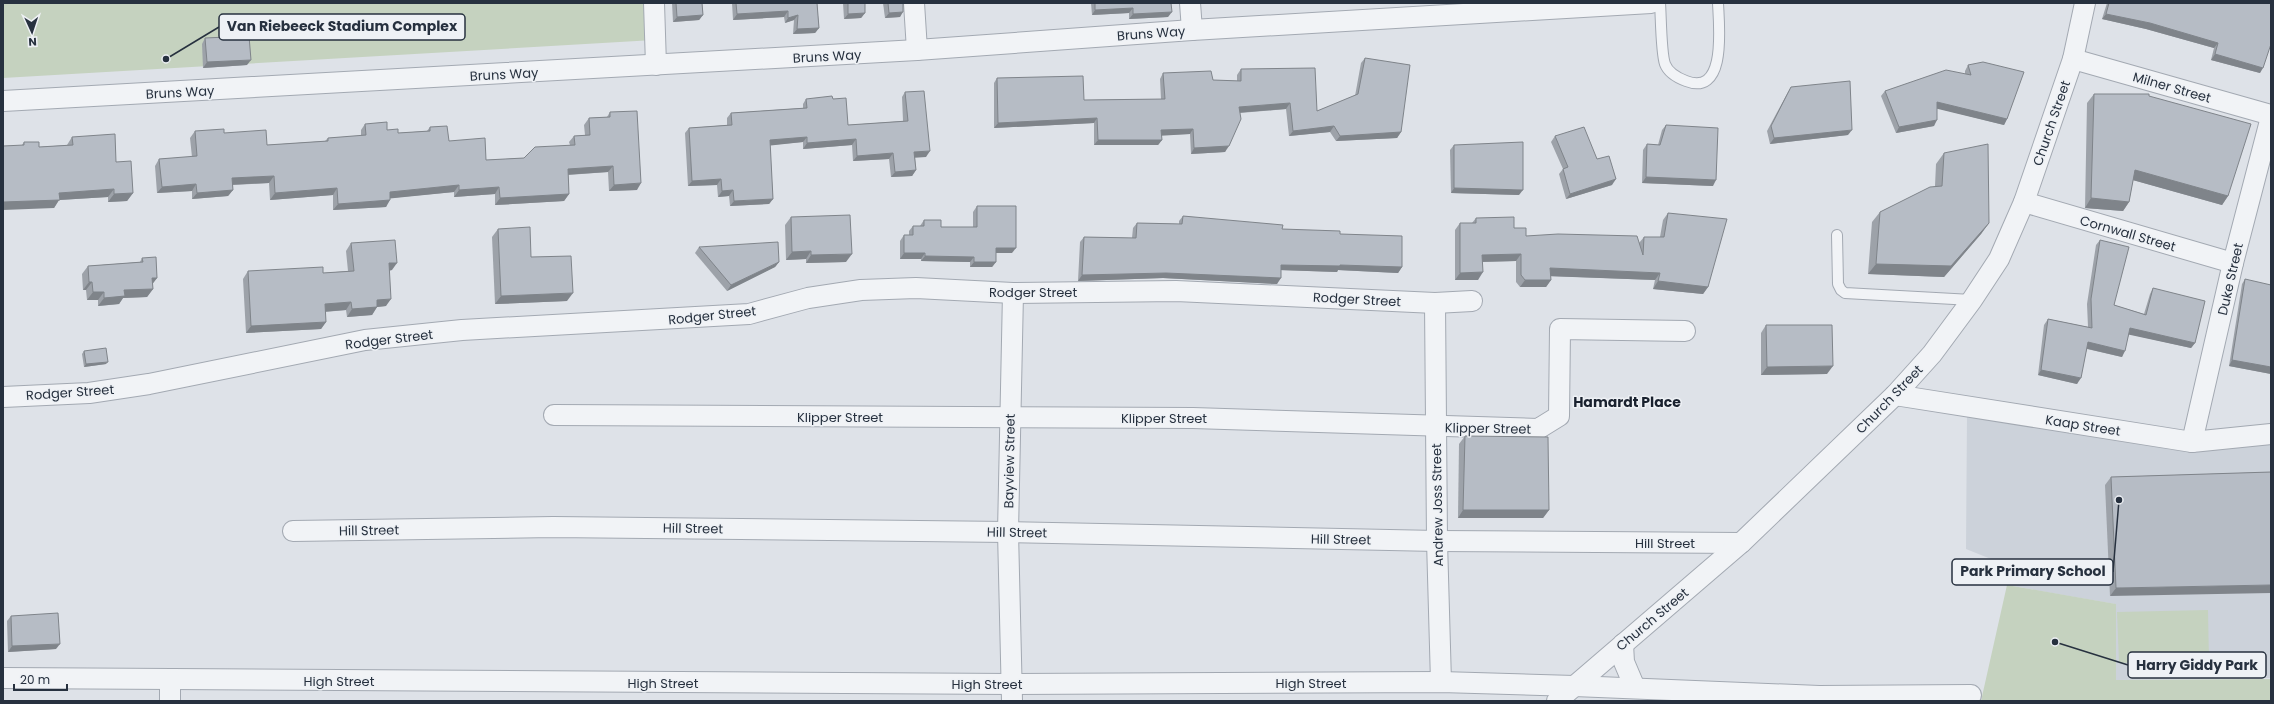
<svg xmlns="http://www.w3.org/2000/svg" width="2274" height="704" font-family="Poppins,sans-serif">
<style>
.built{fill:#ccd2da}
.green{fill:#c5d2bf}
.lines{fill:none;stroke-linecap:round;stroke-linejoin:round}
.service-casing{stroke:#a3a9b2;stroke-width:12}
.minor-casing{stroke:#a3a9b2;stroke-width:22}
.service{stroke:#f1f3f6;stroke-width:10}
.minor{stroke:#f1f3f6;stroke-width:20}
.wall{fill:#9da2a9}
.shaded-wall{fill:#7f848a}
.building{fill:#b6bcc5;stroke:#7f848a}
.labels{text-anchor:middle;stroke-width:3;stroke-linejoin:round;paint-order:stroke}
.street-label{font-size:13px;fill:#27313f;stroke:#eef1f5}
.neighbourhood-label{font-size:14px;font-weight:bold;fill:#1a222f;stroke:#eef1f5}
.leader{fill:none;stroke:#27313f;stroke-width:1.5}
.callout-dot{fill:#27313f;stroke:#eef1f5;stroke-width:1.5}
.callout{fill:#eef1f5;stroke:#27313f;stroke-width:1.5}
.callout-label{font-size:14px;text-anchor:middle;font-weight:bold;fill:#27313f}
</style>
<rect width="100%" height="100%" fill="#dee2e8"/>
<polygon class="built" points="1967,416 2051,427 2172,450 2271,442 2271,678 2116,680 2115,604 2007,585 2011,567 1966,549"/>
<g class="green">
<polygon points="3,3 652,3 654,40 3,78"/>
<polygon points="2007,585 2116,604 2116,680 2271,679 2271,701 1981,701"/>
<polygon points="2208,610 2209,661 2119,663 2117,612"/>
</g>
<g class="lines">
<g class="service-casing">
<g id="service">
<path d="M1660,3C1661,16 1661,53 1665,64C1668,72 1678,78 1686,81C1727,97 1719,26 1718,3"/>
<polyline points="1837,235 1838,284 1841,290 1845,293 1972,300"/>
</g>
</g>
<g class="minor-casing">
<g id="minor">
<polyline points="654,3 656,65"/>
<polyline points="914,3 917,50"/>
<polyline points="1190,3 1192,30"/>
<polyline points="2073,59 2271,115"/>
<polyline points="3,101 917,50 1192,30 1651,3"/>
<polyline points="2024,202 2233,263"/>
<polyline points="1435,303 1437,541 1441,682"/>
<polyline points="1895,395 2192,442 2271,434"/>
<polyline points="3,397 89,393 149,384 365,340 462,330 749,314 808,298 861,290 916,288 1013,293 1176,291 1435,303 1472,301"/>
<polyline points="554,415 1193,418 1538,429 1559,416 1560,329 1685,331"/>
<polyline points="2192,442 2233,263 2271,117"/>
<polyline points="293,531 553,527 1008,532 1437,541 1741,543"/>
<polyline points="1623,644 1624,662 1635,688"/>
<polyline points="3,678 1012,684 1441,682 1574,686 1819,696 1971,695"/>
<polyline points="170,680 170,701"/>
<polyline points="1012,701 1008,532 1013,293"/>
<polyline points="1557,701 1741,543 1895,395 1932,354 1972,300 1999,259 2024,202 2073,59 2085,3"/>
</g>
</g>
<use href="#service" class="service"/>
<use href="#minor" class="minor"/>
</g>
<g class="wall">
<polygon points="672,3 702,3 703,15 699,20 673,22"/>
<polygon points="732,3 817,3 819,28 815,33 793,34 794,20 785,23 784,17 733,20"/>
<polygon points="843,3 865,3 865,13 861,18 844,19"/>
<polygon points="883,3 903,3 900,17 885,18"/>
<polygon points="1091,3 1171,3 1168,17 1129,19 1129,13 1092,15"/>
<polygon points="2107,3 2271,3 2260,73 2211,60 2214,48 2146,29 2102,19"/>
<polygon points="205,38 247,65 203,68 202,44"/>
<polygon points="1365,58 1401,132 1397,138 1336,141 1330,132 1289,136 1286,109 1240,113 1225,152 1191,154 1190,134 1161,135 1162,140 1158,145 1094,145 1094,123 994,128 994,83 997,78 1084,100 1161,99 1160,79 1163,73 1213,80 1237,81 1237,75 1241,69 1317,111 1355,96 1361,63"/>
<polygon points="1968,65 2007,119 2004,125 1937,108 1934,126 1896,133 1881,96 1885,91 1965,74 1965,71"/>
<polygon points="1791,87 1848,135 1770,144 1767,131 1788,92"/>
<polygon points="905,92 926,157 915,157 916,170 912,176 891,177 889,159 853,161 852,145 803,149 803,142 770,145 773,199 769,204 730,206 729,196 718,197 717,185 688,186 685,133 689,128 727,125 727,118 731,113 803,108 803,104 806,99 833,99 848,125 903,121 902,97"/>
<polygon points="2094,94 2149,96 2228,196 2222,205 2133,180 2129,202 2123,211 2085,208 2087,103"/>
<polygon points="610,112 637,190 609,191 608,172 568,175 569,194 564,201 495,205 495,194 454,197 454,192 390,198 386,207 333,210 333,195 270,200 269,183 233,185 233,190 228,196 192,199 192,191 157,193 155,166 159,159 192,157 190,138 195,131 224,133 267,145 325,141 328,138 361,136 361,130 365,124 398,133 427,131 430,127 449,141 486,160 524,158 570,145 569,142 574,136 585,135 584,125 589,118 607,117"/>
<polygon points="1666,125 1713,186 1642,183 1643,150 1647,144 1658,145 1662,130"/>
<polygon points="1555,136 1612,185 1566,199 1559,174 1563,169 1551,142"/>
<polygon points="72,137 116,162 133,193 127,201 108,202 108,197 59,200 54,208 22,145 24,142 39,147 67,145"/>
<polygon points="1454,145 1519,195 1451,193 1450,150"/>
<polygon points="1944,153 1989,223 1981,234 1944,277 1868,274 1872,222 1880,212 1935,186 1936,164"/>
<polygon points="977,206 1012,253 996,253 996,262 992,267 970,267 970,262 921,261 921,259 900,259 900,241 904,235 909,235 909,231 913,226 920,226 924,220 941,227 973,227 973,212"/>
<polygon points="1668,213 1708,287 1703,294 1653,289 1655,280 1551,276 1551,280 1546,287 1520,287 1516,282 1516,261 1482,262 1478,280 1455,280 1455,230 1460,223 1472,223 1476,218 1514,228 1526,236 1639,243 1644,237 1660,237 1663,220"/>
<polygon points="1183,216 1282,229 1340,234 1402,267 1398,273 1338,270 1337,272 1281,270 1277,284 1163,278 1078,281 1080,242 1084,237 1132,238 1133,228 1137,223 1179,224 1179,221"/>
<polygon points="791,217 846,262 806,263 806,259 786,260 785,225"/>
<polygon points="498,229 531,257 567,301 495,304 492,237"/>
<polygon points="2100,240 2114,305 2144,314 2150,294 2153,288 2195,343 2191,348 2129,334 2122,357 2087,349 2077,384 2038,375 2044,325 2048,319 2088,327 2087,304 2096,245"/>
<polygon points="351,243 392,270 389,271 386,306 377,307 372,315 347,317 346,310 325,312 326,322 321,329 246,333 243,279 248,271 323,273 348,271 346,251"/>
<polygon points="699,247 779,262 775,267 727,291 695,253"/>
<polygon points="142,258 157,278 152,284 153,289 147,297 123,298 119,304 98,306 98,300 87,300 86,290 83,290 82,274 88,266 140,262"/>
<polygon points="2245,279 2271,374 2229,366 2242,284"/>
<polygon points="1766,325 1827,374 1761,375 1761,333"/>
<polygon points="84,351 106,364 84,367 82,354"/>
<polygon points="1465,436 1549,510 1543,518 1458,518 1459,444"/>
<polygon points="2271,472 2110,596 2105,485 2111,477"/>
<polygon points="11,616 56,649 8,652 7,621"/>
</g>
<g class="shaded-wall">
<polygon points="1133,8 1129,13 1092,15 1095,10"/>
<polygon points="788,11 784,17 733,20 737,14"/>
<polygon points="903,12 900,17 885,18 889,13"/>
<polygon points="1172,12 1168,17 1129,19 1133,14"/>
<polygon points="865,13 861,18 844,19 848,14"/>
<polygon points="2106,14 2150,23 2218,43 2214,48 2146,29 2102,19"/>
<polygon points="703,15 699,20 673,22 677,17"/>
<polygon points="798,15 794,20 785,23 788,18"/>
<polygon points="819,28 815,33 793,34 797,29"/>
<polygon points="2215,54 2263,68 2260,73 2211,60"/>
<polygon points="251,60 247,65 203,68 207,62"/>
<polygon points="1937,102 2007,119 2004,125 1934,108"/>
<polygon points="1290,103 1286,109 1235,113 1239,107"/>
<polygon points="1097,118 1094,123 994,128 998,123"/>
<polygon points="1937,120 1934,126 1896,133 1899,127"/>
<polygon points="1334,126 1330,132 1289,136 1293,131"/>
<polygon points="1193,129 1190,134 1157,136 1161,130"/>
<polygon points="1852,130 1848,135 1770,144 1774,138"/>
<polygon points="1401,132 1397,138 1336,141 1340,136"/>
<polygon points="807,137 803,142 766,146 770,140"/>
<polygon points="856,139 852,145 803,149 807,143"/>
<polygon points="1098,140 1162,140 1158,145 1094,145"/>
<polygon points="1229,146 1225,152 1191,154 1194,148"/>
<polygon points="930,151 926,157 911,158 914,152"/>
<polygon points="893,153 889,159 853,161 857,156"/>
<polygon points="613,166 608,172 563,175 568,169"/>
<polygon points="916,170 912,176 891,177 895,172"/>
<polygon points="2135,170 2228,196 2222,205 2129,179"/>
<polygon points="274,176 269,183 227,185 232,178"/>
<polygon points="1646,177 1716,180 1713,186 1642,183"/>
<polygon points="721,179 717,185 688,186 692,181"/>
<polygon points="1616,179 1612,185 1566,199 1570,194"/>
<polygon points="641,183 637,190 609,191 614,185"/>
<polygon points="196,184 192,191 157,193 162,187"/>
<polygon points="459,185 454,192 385,199 390,192"/>
<polygon points="499,187 495,194 454,197 459,190"/>
<polygon points="337,188 333,195 270,200 275,193"/>
<polygon points="1454,188 1523,190 1519,195 1451,193"/>
<polygon points="114,189 108,197 59,200 54,208 3,210 3,202 59,193"/>
<polygon points="233,190 228,196 192,199 197,193"/>
<polygon points="733,190 729,196 718,197 722,191"/>
<polygon points="133,193 127,201 108,202 114,194"/>
<polygon points="569,194 564,201 495,205 500,198"/>
<polygon points="2091,198 2129,202 2123,211 2085,208"/>
<polygon points="773,199 769,204 730,206 734,201"/>
<polygon points="390,200 386,207 333,210 338,204"/>
<polygon points="1989,223 1981,234 1944,277 1868,274 1876,264"/>
<polygon points="996,248 1016,248 1012,253 992,253"/>
<polygon points="811,251 806,259 786,260 792,252"/>
<polygon points="904,253 925,253 921,259 900,259"/>
<polygon points="852,254 846,262 806,263 811,255"/>
<polygon points="1521,254 1516,261 1477,262 1482,255"/>
<polygon points="925,256 974,257 970,262 921,261"/>
<polygon points="779,262 775,267 727,291 731,285"/>
<polygon points="974,262 996,262 992,267 970,267"/>
<polygon points="389,263 397,263 392,270 383,271"/>
<polygon points="1281,265 1340,265 1402,267 1398,273 1338,270 1337,272 1278,270"/>
<polygon points="1550,268 1660,273 1655,280 1545,276"/>
<polygon points="1483,272 1478,280 1455,280 1460,273"/>
<polygon points="1166,273 1281,278 1277,284 1163,278 1078,281 1082,275"/>
<polygon points="152,278 157,278 151,286"/>
<polygon points="1525,280 1551,280 1546,287 1520,287"/>
<polygon points="1658,281 1708,287 1703,294 1653,289"/>
<polygon points="89,282 92,282 86,290 83,290"/>
<polygon points="153,289 147,297 123,298 119,304 98,306 104,298 124,290"/>
<polygon points="93,292 104,292 98,300 87,300"/>
<polygon points="573,293 567,301 495,304 501,296"/>
<polygon points="391,299 386,306 377,307 372,315 347,317 352,309 377,300"/>
<polygon points="351,302 346,310 320,312 325,304"/>
<polygon points="326,322 321,329 246,333 251,326"/>
<polygon points="2130,328 2195,343 2191,348 2126,334"/>
<polygon points="2088,342 2125,351 2122,357 2084,348"/>
<polygon points="2232,360 2271,367 2271,374 2229,366"/>
<polygon points="108,362 106,364 84,367 86,364"/>
<polygon points="1833,366 1827,374 1761,375 1767,367"/>
<polygon points="2041,370 2081,378 2077,384 2038,375"/>
<polygon points="1463,510 1549,510 1543,518 1458,518"/>
<polygon points="2271,585 2271,593 2110,596 2116,588"/>
<polygon points="60,644 56,649 8,652 12,646"/>
</g>
<g class="building">
<polygon points="676,3 702,3 703,15 677,17"/>
<polygon points="736,3 817,3 819,28 797,29 798,15 788,18 788,11 737,14"/>
<polygon points="848,3 865,3 865,13 848,14"/>
<polygon points="888,3 903,3 903,12 889,13"/>
<polygon points="1095,3 1171,3 1172,12 1133,14 1133,8 1095,10"/>
<polygon points="2109,3 2271,3 2271,44 2263,68 2215,54 2218,43 2150,23 2106,14"/>
<polygon points="249,36 251,60 207,62 205,38"/>
<polygon points="1365,58 1410,65 1401,132 1340,136 1334,126 1293,131 1290,103 1239,107 1241,119 1229,146 1194,148 1193,129 1161,130 1162,140 1098,140 1097,118 998,123 997,78 1083,76 1084,100 1165,99 1163,73 1211,71 1213,80 1241,81 1241,69 1315,68 1317,111 1358,94"/>
<polygon points="1983,62 2024,72 2007,119 1937,102 1937,120 1899,127 1885,91 1946,70 1971,75 1968,65"/>
<polygon points="1850,81 1852,130 1774,138 1771,126 1791,87"/>
<polygon points="924,91 930,151 914,152 916,170 895,172 893,153 857,156 856,139 807,143 807,137 770,140 773,199 734,201 733,190 722,191 721,179 692,181 689,128 732,125 731,113 807,108 806,99 832,96 833,99 846,98 848,125 908,121 905,92"/>
<polygon points="2094,94 2149,94 2149,96 2251,124 2228,196 2135,170 2129,202 2091,198"/>
<polygon points="637,111 641,183 614,185 613,166 568,169 569,194 500,198 499,187 459,190 459,185 390,192 390,200 338,204 337,188 275,193 274,176 232,178 233,190 197,193 196,184 162,187 159,159 197,156 195,131 224,129 224,133 266,130 267,145 328,141 328,138 366,135 365,124 387,122 387,130 398,129 398,133 430,131 430,127 447,126 449,141 485,138 486,160 524,158 535,147 575,145 574,136 590,135 589,118 610,117 610,112"/>
<polygon points="1666,125 1718,128 1716,180 1646,177 1647,144 1660,145"/>
<polygon points="1584,127 1597,159 1609,156 1616,179 1570,194 1563,169 1568,167 1555,136"/>
<polygon points="115,134 116,162 131,161 133,193 114,194 114,189 59,193 60,200 3,202 3,146 24,145 24,142 39,142 39,147 73,145 72,137"/>
<polygon points="1523,142 1523,190 1454,188 1454,145"/>
<polygon points="1988,144 1989,223 1951,266 1876,264 1880,212 1930,187 1942,186 1944,153"/>
<polygon points="977,206 1016,206 1016,248 996,248 996,262 974,262 974,257 925,256 925,253 904,253 904,235 913,235 913,226 924,226 924,220 941,220 941,227 977,227"/>
<polygon points="1668,213 1727,219 1708,287 1658,281 1660,273 1550,268 1551,280 1525,280 1521,275 1521,254 1482,255 1483,272 1460,273 1460,223 1476,223 1476,218 1514,217 1514,228 1526,228 1526,236 1558,234 1637,236 1643,255 1644,237 1664,237"/>
<polygon points="850,215 852,254 811,255 811,251 792,252 791,217"/>
<polygon points="1183,216 1283,225 1282,229 1340,231 1340,234 1402,236 1402,267 1340,265 1340,266 1281,265 1281,278 1166,273 1082,275 1084,237 1136,238 1137,223 1182,224"/>
<polygon points="530,227 531,257 571,256 573,293 501,296 498,229"/>
<polygon points="395,240 397,263 389,263 391,299 377,300 377,307 352,309 351,302 325,304 326,322 251,326 248,271 323,267 323,273 354,271 351,243"/>
<polygon points="2100,240 2129,247 2114,305 2146,315 2153,288 2205,301 2195,343 2130,328 2125,351 2088,342 2081,378 2041,370 2048,319 2092,328 2091,299"/>
<polygon points="778,242 779,262 731,285 699,247"/>
<polygon points="156,257 157,278 152,278 153,289 124,290 125,296 104,298 104,292 93,292 92,282 89,282 88,266 143,262 142,258"/>
<polygon points="2245,279 2271,285 2271,367 2232,360"/>
<polygon points="1766,325 1832,325 1833,366 1767,367"/>
<polygon points="106,348 108,362 86,364 84,351"/>
<polygon points="1465,436 1548,437 1549,510 1463,510"/>
<polygon points="2271,472 2271,585 2116,588 2111,477"/>
<polygon points="58,613 60,644 12,646 11,616"/>
</g>
<g class="labels">
<g class="street-label">
<text transform="translate(1151 33) rotate(-4)" y="5">Bruns Way</text>
<text transform="translate(827 56) rotate(-3)" y="5">Bruns Way</text>
<text transform="translate(504 74) rotate(-3)" y="5">Bruns Way</text>
<text transform="translate(2172 87) rotate(16)" y="5">Milner Street</text>
<text transform="translate(180 92) rotate(-3)" y="5">Bruns Way</text>
<text transform="translate(2051 123) rotate(-71)" y="5">Church Street</text>
<text transform="translate(2128 233) rotate(16)" y="5">Cornwall Street</text>
<text transform="translate(2230 279) rotate(-77)" y="5">Duke Street</text>
<text x="1033" y="297">Rodger Street</text>
<text transform="translate(1357 299) rotate(3)" y="5">Rodger Street</text>
<text transform="translate(712 315) rotate(-6)" y="5">Rodger Street</text>
<text transform="translate(389 339) rotate(-7)" y="5">Rodger Street</text>
<text transform="translate(70 392) rotate(-4)" y="5">Rodger Street</text>
<text transform="translate(1889 399) rotate(-46)" y="5">Church Street</text>
<text x="840" y="422">Klipper Street</text>
<text x="1164" y="423">Klipper Street</text>
<text transform="translate(2083 425) rotate(9)" y="5">Kaap Street</text>
<text transform="translate(1488 428) rotate(1)" y="5">Klipper Street</text>
<text transform="translate(1009 461) rotate(-89)" y="5">Bayview Street</text>
<text transform="translate(1437 505) rotate(-91)" y="5">Andrew Joss Street</text>
<text transform="translate(693 528) rotate(1)" y="5">Hill Street</text>
<text transform="translate(369 530) rotate(-1)" y="5">Hill Street</text>
<text transform="translate(1017 532) rotate(1)" y="5">Hill Street</text>
<text transform="translate(1341 539) rotate(1)" y="5">Hill Street</text>
<text x="1665" y="548">Hill Street</text>
<text transform="translate(1652 619) rotate(-40)" y="5">Church Street</text>
<text x="339" y="686">High Street</text>
<text x="663" y="688">High Street</text>
<text x="1311" y="688">High Street</text>
<text x="987" y="689">High Street</text>
</g>
<g class="neighbourhood-label">
<text x="1627" y="407">Hamardt Place</text>
</g>
</g>
<path class="leader" d="M166 59L219 27M2119 500L2113 572M2055 642L2128 665"/>
<g class="callout-dot">
<circle cx="166" cy="59" r="4"/>
<circle cx="2119" cy="500" r="4"/>
<circle cx="2055" cy="642" r="4"/>
</g>
<g class="callout">
<rect x="219" y="14" width="246" height="26" rx="4"/>
<rect x="1952" y="559" width="161" height="26" rx="4"/>
<rect x="2128" y="652" width="138" height="26" rx="4"/>
</g>
<g class="callout-label">
<text x="342" y="31">Van Riebeeck Stadium Complex</text>
<text x="2033" y="576">Park Primary School</text>
<text x="2197" y="670">Harry Giddy Park</text>
</g>
<rect width="2274" height="704" fill="none" stroke="#27313f" stroke-width="8"/>
<g transform="translate(32 32) rotate(177)" stroke="#eef1f5" stroke-width="3" paint-order="stroke">
<path d="M0-3L7 15L0 10L-7 15Z" fill="#27313f"/>
<text y="-6" font-size="11" font-weight="bold" text-anchor="middle" fill="#27313f">N</text>
</g>
<path d="M14 684v6h53v-6" fill="none" stroke="#27313f" stroke-width="2"/>
<text x="20" y="684" font-size="12" fill="#27313f" stroke="#eef1f5" stroke-width="3" paint-order="stroke">20 m</text>
</svg>
